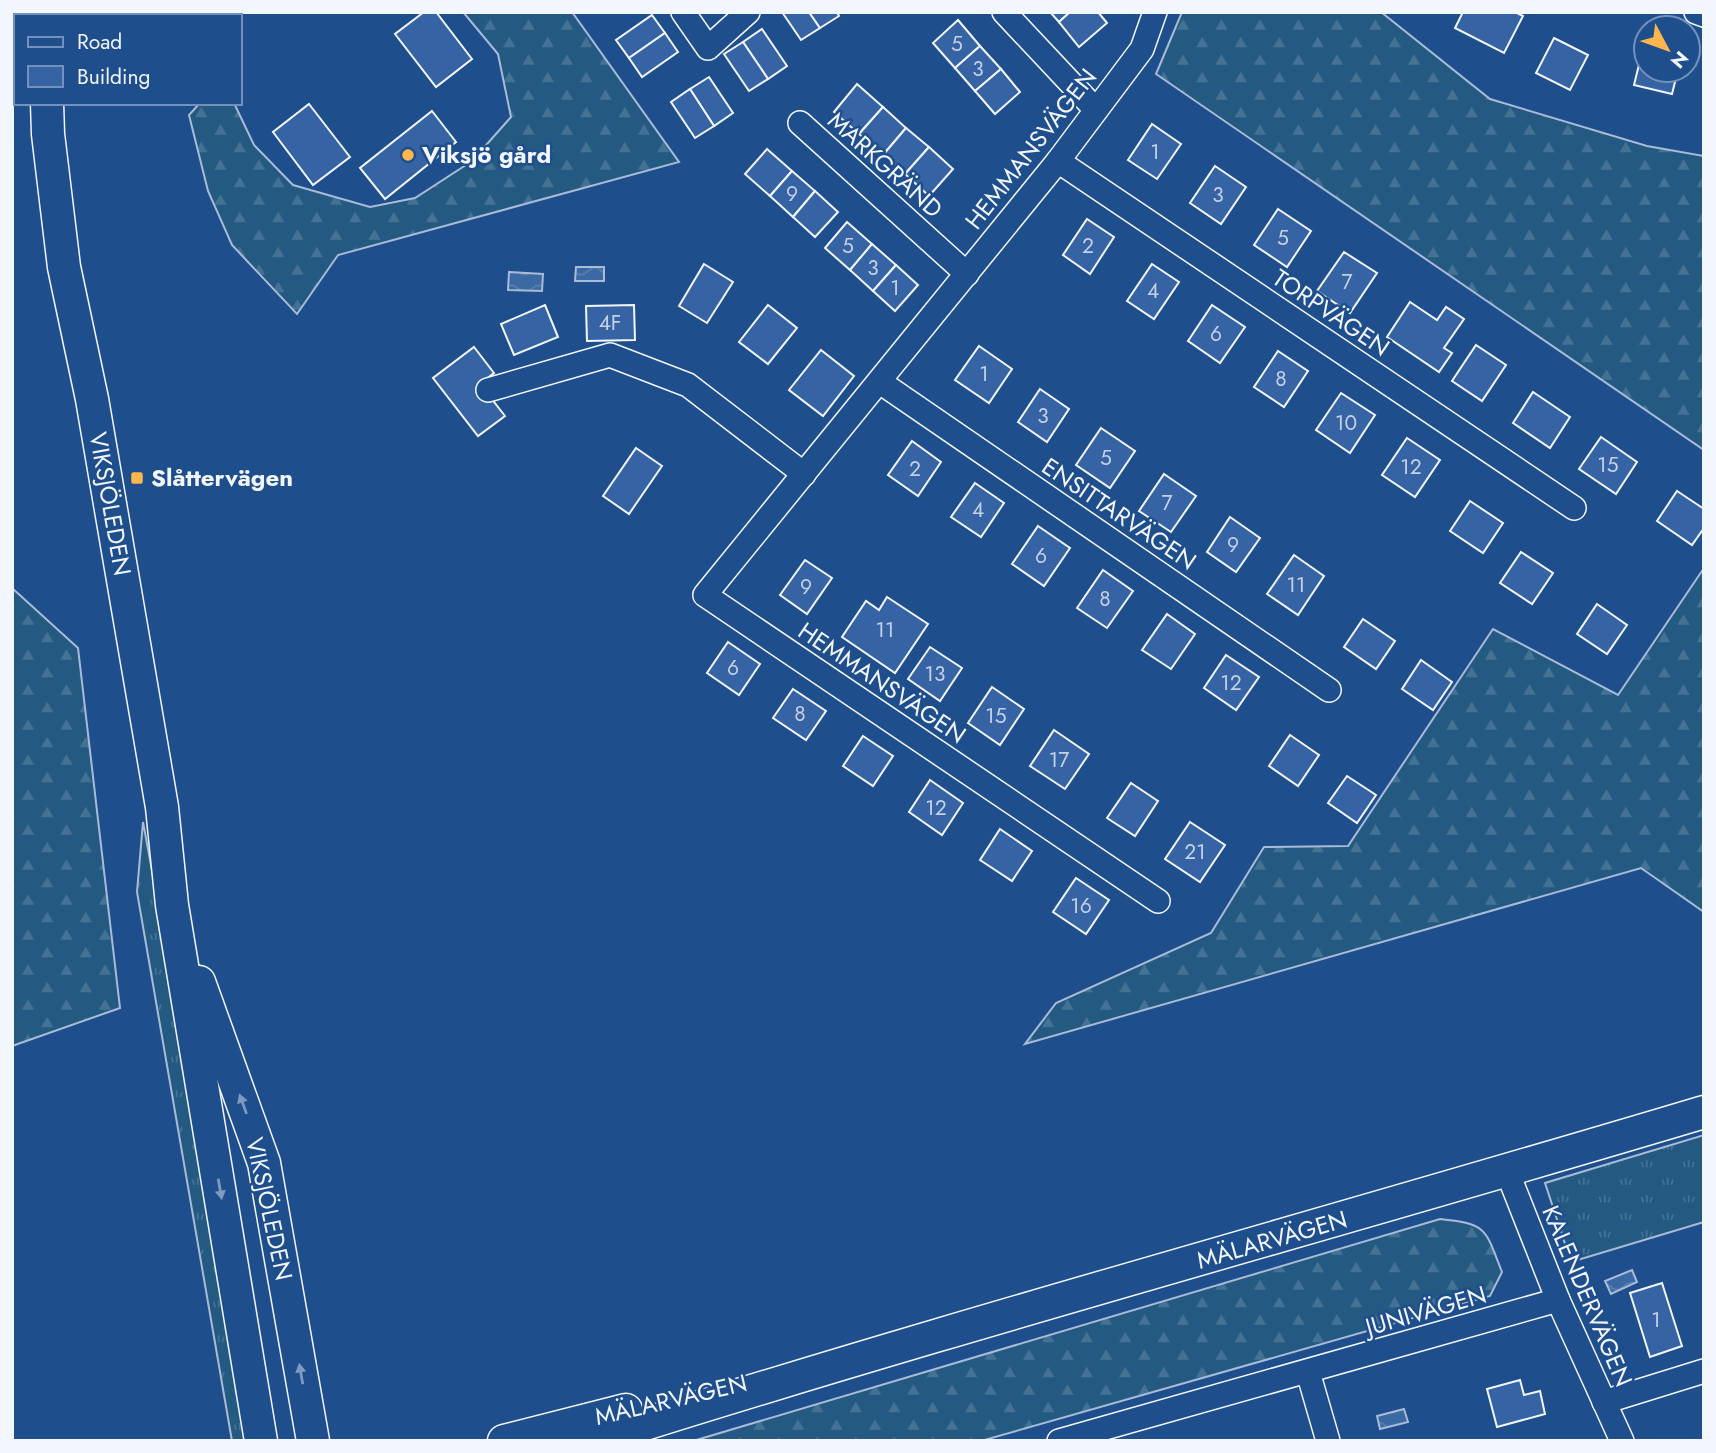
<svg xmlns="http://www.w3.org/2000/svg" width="1716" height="1453" font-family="Jost,sans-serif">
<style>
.grass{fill:url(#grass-tufts);stroke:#a8bbd7;stroke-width:2}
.forest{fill:url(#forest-firs);stroke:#a8bbd7;stroke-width:2}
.water{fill:url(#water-waves);stroke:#a8bbd7;stroke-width:2}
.building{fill:#3563a3;stroke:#f2f6ff;stroke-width:2}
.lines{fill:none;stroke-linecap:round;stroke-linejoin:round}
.street-casing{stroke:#f2f6ff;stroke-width:26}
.secondary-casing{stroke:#f2f6ff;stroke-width:35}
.street{stroke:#1f4e8c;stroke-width:23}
.secondary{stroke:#1f4e8c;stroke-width:32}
.oneway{fill:#7e9ac0}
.poi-dot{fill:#ffb74d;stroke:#1f4e8c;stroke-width:2.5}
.labels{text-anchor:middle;stroke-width:5;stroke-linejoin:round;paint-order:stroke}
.number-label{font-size:21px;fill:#c3d1e8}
.street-label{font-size:24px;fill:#f2f6ff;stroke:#1f4e8c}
.poi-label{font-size:24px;font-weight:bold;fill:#f2f6ff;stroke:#1f4e8c;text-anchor:start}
</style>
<defs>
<pattern id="grass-tufts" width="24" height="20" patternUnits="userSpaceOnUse" patternTransform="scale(1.75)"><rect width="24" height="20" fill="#245a82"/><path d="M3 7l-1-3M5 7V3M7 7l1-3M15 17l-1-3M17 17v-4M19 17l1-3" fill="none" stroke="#447295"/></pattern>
<pattern id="forest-firs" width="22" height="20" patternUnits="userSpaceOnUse" patternTransform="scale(1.75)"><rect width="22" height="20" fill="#245a82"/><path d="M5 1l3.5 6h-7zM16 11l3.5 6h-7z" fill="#447295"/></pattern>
<pattern id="water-waves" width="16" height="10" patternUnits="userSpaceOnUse" patternTransform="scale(1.75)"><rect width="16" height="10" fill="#3b69a3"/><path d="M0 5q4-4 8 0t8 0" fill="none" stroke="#587fb1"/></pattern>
</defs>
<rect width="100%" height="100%" fill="#1f4e8c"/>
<g class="grass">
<polygon points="143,822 257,1439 257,1441 232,1441 137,892"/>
<polygon points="1704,1135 1704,1222 1571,1262 1545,1183"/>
</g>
<g class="forest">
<polygon points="463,12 572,12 679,162 338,255 297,314 232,245 208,191 189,115 200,103 234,103 254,145 293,185 370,207 415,198 472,161 511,117 498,54"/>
<polygon points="1182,12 1381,12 1490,99 1647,146 1704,156 1704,450 1156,74"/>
<polygon points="1704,568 1704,912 1641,868 1025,1044 1056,1003 1211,933 1264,847 1348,846 1493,629 1618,695"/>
<polygon points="12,588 78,648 120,1008 12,1046"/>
<path d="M1440,1219C1488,1224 1485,1229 1502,1272L1490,1296L981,1441H693Z"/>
</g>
<g class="water">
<polygon points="576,267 604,267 604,281 575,281"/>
<polygon points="509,272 543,274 542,291 508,290"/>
<polygon points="1632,1270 1637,1282 1611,1294 1605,1281"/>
<polygon points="1404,1409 1408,1422 1380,1429 1377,1416"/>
</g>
<g class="building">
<polygon points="424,12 436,12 472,59 436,87 395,34"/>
<polygon points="782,12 809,12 820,28 801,40"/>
<polygon points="809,12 837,12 839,16 820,28"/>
<polygon points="1050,12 1070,12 1059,22"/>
<polygon points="1070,12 1098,12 1107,23 1079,47 1059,22"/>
<polygon points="1463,12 1515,12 1523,16 1504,53 1455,28"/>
<polygon points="652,15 665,33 629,58 616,40"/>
<polygon points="958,20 980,46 955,68 933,43"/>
<polygon points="762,29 787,66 768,79 743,42"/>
<polygon points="665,33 678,52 642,77 629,58"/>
<polygon points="1554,38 1588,55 1570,90 1536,73"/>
<polygon points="743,42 768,79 749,91 724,54"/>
<polygon points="980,46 1001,69 975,91 955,68"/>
<polygon points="1643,48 1646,49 1646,70 1678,70 1672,94 1634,85"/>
<polygon points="1001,69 1020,92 995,114 975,91"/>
<polygon points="709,77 733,113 714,126 690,89"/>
<polygon points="857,84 883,107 859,134 834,112"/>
<polygon points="690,89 714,126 695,138 671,102"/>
<polygon points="309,104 350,157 313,185 273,132"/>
<polygon points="883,107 906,128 883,155 859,134"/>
<polygon points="432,111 456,142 385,199 360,168"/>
<polygon points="1152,124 1181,144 1157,179 1128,160"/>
<polygon points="906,128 929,147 905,174 883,155"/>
<polygon points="929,147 953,169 929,196 905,174"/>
<polygon points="767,149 792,171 770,196 745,174"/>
<polygon points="1215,166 1246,187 1221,224 1190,203"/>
<polygon points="792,171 815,191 793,217 770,196"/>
<polygon points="815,191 838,212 815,237 793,217"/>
<polygon points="1278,209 1311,231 1287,267 1254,245"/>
<polygon points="1087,219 1114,237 1090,274 1063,255"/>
<polygon points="847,222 872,244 850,270 825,248"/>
<polygon points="872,244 896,265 873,291 850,270"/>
<polygon points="1344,252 1377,273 1350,313 1317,291"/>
<polygon points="704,264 733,282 707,323 679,306"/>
<polygon points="1152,264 1179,282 1154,319 1127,301"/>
<polygon points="896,265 918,285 895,311 873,291"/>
<polygon points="1410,302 1437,320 1446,307 1464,319 1444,348 1452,353 1439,372 1387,337"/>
<polygon points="545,305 558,337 514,355 501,324"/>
<polygon points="634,305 635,340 587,341 586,306"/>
<polygon points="768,305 797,328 768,364 739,342"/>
<polygon points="1212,305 1245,327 1220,363 1188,341"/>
<polygon points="1476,345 1506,365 1482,401 1452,381"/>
<polygon points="979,346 1012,369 989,403 955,380"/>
<polygon points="474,347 494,373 480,384 505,416 478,436 433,378"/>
<polygon points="821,350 854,376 823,416 789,390"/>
<polygon points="1278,351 1308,371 1284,407 1254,387"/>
<polygon points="1040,389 1069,409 1047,442 1018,422"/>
<polygon points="1533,392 1570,417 1550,448 1513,423"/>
<polygon points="1341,393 1375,415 1350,453 1316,430"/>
<polygon points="1101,428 1135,451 1110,488 1076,465"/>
<polygon points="1601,437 1637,462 1616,494 1579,469"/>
<polygon points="1407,438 1440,460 1415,497 1382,475"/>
<polygon points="912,441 941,462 918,496 888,475"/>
<polygon points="636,448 662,466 629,514 603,496"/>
<polygon points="1164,474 1196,496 1171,532 1139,511"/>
<polygon points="975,483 1004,503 981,537 951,517"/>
<polygon points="1677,491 1704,509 1704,528 1692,545 1657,521"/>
<polygon points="1470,501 1503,523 1483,553 1450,531"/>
<polygon points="1230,517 1260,538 1236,572 1207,552"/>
<polygon points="1038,526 1070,548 1044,586 1012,564"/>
<polygon points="1521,552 1553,573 1532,604 1500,583"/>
<polygon points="1294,555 1324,576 1298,615 1267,594"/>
<polygon points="805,560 832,578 807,614 780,595"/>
<polygon points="1103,570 1133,591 1107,628 1077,608"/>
<polygon points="887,597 928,624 895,673 842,637 866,601 879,610"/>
<polygon points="1597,604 1627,625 1607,654 1577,634"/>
<polygon points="1167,614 1195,634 1171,669 1142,650"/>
<polygon points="1363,619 1395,641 1376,669 1344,647"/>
<polygon points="728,642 760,664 739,695 707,673"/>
<polygon points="930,647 962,668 940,701 908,679"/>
<polygon points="1226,655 1259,677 1236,710 1204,688"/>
<polygon points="1421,660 1452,682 1433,710 1402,689"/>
<polygon points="992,687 1024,709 1000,745 968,723"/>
<polygon points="793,689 826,711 806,740 773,718"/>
<polygon points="1054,730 1089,754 1065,789 1030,766"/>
<polygon points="1290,735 1319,755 1298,786 1269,766"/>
<polygon points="863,736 893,756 873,786 843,766"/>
<polygon points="1347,776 1376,795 1357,823 1328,803"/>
<polygon points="930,780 963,803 942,835 909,812"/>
<polygon points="1131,783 1158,801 1135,836 1107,818"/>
<polygon points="1190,822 1225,845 1200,882 1165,859"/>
<polygon points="1000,829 1032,851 1012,881 980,860"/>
<polygon points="1076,878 1109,900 1086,934 1053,912"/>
<polygon points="1662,1283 1682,1346 1650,1357 1630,1293"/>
<polygon points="1520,1380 1524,1395 1540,1391 1545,1414 1497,1427 1487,1389"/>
</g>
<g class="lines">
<g class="street-casing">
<g id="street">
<polyline points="683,12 708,48 748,12"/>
<polyline points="1004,12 1096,110"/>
<polyline points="1155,12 1142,49 1058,161 705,595 1158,901"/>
<polyline points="1696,12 1704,15"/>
<polyline points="800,123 967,274"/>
<polyline points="1058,161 1574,508"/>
<polyline points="880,382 1329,690"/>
<polyline points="488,390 610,355 688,385 804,474"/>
<polyline points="1507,1171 1558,1300 1622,1441"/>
<polyline points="1308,1372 1328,1441"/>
<polyline points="1604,1402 1704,1371"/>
<polyline points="1059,1441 1558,1300"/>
</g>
</g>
<g class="secondary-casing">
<g id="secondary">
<polyline points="46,12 46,16"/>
<polyline points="47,103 48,134 64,267 92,399 162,807 172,905 261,1441"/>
<polyline points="199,982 264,1163 313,1441"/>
<polyline points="504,1441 626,1410"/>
<path d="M591,1441C960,1324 1333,1223 1704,1112"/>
</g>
</g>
<use href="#street" class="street"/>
<use href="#secondary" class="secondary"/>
</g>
<defs><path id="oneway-solid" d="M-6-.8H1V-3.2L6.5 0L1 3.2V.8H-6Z" transform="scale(1.75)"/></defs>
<g class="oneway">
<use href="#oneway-solid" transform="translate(243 1104) rotate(-110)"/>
<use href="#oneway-solid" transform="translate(220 1189) rotate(80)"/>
<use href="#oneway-solid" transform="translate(301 1374) rotate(-100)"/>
</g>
<g class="poi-dot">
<circle cx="408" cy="155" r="7"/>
<rect x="130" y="471" width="14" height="14" rx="3.5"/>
</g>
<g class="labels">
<g class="number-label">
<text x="957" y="51">5</text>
<text x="978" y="76">3</text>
<text x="1155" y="159">1</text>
<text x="792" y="201">9</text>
<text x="1218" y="202">3</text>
<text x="1283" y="245">5</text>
<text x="848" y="253">5</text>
<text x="1088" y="253">2</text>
<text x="873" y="275">3</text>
<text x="1347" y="289">7</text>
<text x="895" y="295">1</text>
<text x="1153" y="298">4</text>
<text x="610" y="330">4F</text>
<text x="1216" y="341">6</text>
<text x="984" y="381">1</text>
<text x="1281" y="386">8</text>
<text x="1043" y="423">3</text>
<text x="1346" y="430">10</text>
<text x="1106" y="465">5</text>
<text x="1608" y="472">15</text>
<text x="1411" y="474">12</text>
<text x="915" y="476">2</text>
<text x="1167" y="510">7</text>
<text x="978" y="517">4</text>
<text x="1233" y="552">9</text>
<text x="1041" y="563">6</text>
<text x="1296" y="592">11</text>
<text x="806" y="594">9</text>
<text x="1105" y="606">8</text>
<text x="885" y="637">11</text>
<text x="733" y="675">6</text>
<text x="935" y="681">13</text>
<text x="1231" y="690">12</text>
<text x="800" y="721">8</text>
<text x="996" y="723">15</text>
<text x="1059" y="767">17</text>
<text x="936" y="815">12</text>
<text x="1195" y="859">21</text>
<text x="1081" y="913">16</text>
<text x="1656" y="1327">1</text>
</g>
<g class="street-label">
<text transform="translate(1031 149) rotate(-52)" y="8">HEMMANSVÄGEN</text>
<text transform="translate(885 165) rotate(42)" y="8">MARKGRÄND</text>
<text transform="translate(1331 313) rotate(34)" y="8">TORPVÄGEN</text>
<text transform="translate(110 504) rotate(80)" y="8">VIKSJÖLEDEN</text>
<text transform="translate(1119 514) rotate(34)" y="8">ENSITTARVÄGEN</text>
<text transform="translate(882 683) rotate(34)" y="8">HEMMANSVÄGEN</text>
<text transform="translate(269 1209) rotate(78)" y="8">VIKSJÖLEDEN</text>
<text transform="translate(1272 1240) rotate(-16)" y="8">MÄLARVÄGEN</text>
<text transform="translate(1587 1296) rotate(67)" y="8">KALENDERVÄGEN</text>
<text transform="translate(1426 1311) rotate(-16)" y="8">JUNIVÄGEN</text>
<text transform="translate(671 1400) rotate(-13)" y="8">MÄLARVÄGEN</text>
</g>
<g class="poi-label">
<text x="422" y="163">Viksjö gård</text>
<text x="151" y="486">Slåttervägen</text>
</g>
</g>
<rect width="1716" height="1453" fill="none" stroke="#f2f6ff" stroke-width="28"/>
<rect x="14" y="14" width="228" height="91" fill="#1f4e8c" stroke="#7391ba" stroke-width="2"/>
<rect x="28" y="37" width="35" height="10" fill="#1f4e8c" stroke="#7391ba" stroke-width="2"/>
<text x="77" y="49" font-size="21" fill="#f2f6ff">Road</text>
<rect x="28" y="66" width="35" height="21" fill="#3563a3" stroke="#7391ba" stroke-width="2"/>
<text x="77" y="84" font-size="21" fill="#f2f6ff">Building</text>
<g transform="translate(1667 49) rotate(131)"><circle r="33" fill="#1f4e8c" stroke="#7391ba" stroke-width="2"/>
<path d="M0-5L12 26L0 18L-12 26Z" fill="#ffb74d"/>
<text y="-10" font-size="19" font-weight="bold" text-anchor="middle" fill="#f2f6ff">N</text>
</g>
</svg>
